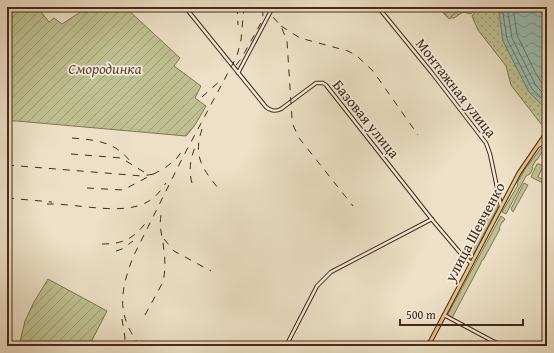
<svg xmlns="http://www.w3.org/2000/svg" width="554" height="353" font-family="'Gentium Book Plus',serif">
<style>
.grass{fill:#bfc091;stroke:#827556}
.forest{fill:url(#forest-crowns);stroke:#827556}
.park{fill:url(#park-dots);stroke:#827556}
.garden{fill:url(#garden-furrows);stroke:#827556}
.water{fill:url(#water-waves);stroke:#788374}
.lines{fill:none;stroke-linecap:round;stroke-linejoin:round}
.shore{stroke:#707466;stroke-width:1}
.secondary-casing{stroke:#462a1b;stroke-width:4.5}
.primary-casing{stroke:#462a1b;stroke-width:5}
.secondary{stroke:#f3ebda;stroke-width:2.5}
.primary{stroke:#e6c083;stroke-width:3}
.rail{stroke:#462a1b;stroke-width:1;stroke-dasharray:7 7;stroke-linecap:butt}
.labels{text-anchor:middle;stroke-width:3.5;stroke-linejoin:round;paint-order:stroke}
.park-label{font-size:15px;font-style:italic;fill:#5e4833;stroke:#f3ebda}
.street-label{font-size:15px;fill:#462a1b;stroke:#f3ebda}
</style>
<defs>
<pattern id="forest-crowns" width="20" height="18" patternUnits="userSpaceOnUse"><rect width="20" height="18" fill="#bfc091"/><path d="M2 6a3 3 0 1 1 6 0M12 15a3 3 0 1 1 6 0" fill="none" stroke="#9d9c76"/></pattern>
<pattern id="park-dots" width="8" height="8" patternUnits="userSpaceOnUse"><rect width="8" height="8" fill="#bfc091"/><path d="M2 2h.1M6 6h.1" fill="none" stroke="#9d9c76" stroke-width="1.8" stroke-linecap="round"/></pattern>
<pattern id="garden-furrows" width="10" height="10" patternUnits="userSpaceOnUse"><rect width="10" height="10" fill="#bfc091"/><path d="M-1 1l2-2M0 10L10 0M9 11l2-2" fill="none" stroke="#9d9c76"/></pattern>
<pattern id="water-waves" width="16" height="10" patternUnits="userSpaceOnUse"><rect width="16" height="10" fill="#9abeb0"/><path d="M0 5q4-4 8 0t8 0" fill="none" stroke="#7f9b8e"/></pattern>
</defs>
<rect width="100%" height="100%" fill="#ede0c6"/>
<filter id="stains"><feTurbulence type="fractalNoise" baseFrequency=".005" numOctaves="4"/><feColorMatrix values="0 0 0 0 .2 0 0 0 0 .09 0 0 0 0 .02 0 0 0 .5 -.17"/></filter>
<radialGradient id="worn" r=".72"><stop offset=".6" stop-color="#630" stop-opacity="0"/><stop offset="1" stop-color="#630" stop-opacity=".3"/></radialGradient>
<g class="grass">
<polygon points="545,143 545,147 537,160 536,160 532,167 533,168 530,174 526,176 506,214 502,212 518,185 517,183 525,169"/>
<polygon points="537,164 539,164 543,166 538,177 544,180 547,180 547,185 531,177"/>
<polygon points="524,183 528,185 513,212 511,209"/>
<polygon points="496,202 498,207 471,259 469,259 464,255 468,254"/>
<polygon points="501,216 505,219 503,222 502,222 499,228 500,229 483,260 482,260 480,265 452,318 448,316 448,314"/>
</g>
<polygon class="forest" points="438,7 477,7 471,14 463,12 454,18 448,18"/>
<polygon class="park" points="479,7 489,7 499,11 503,41 529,92 544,106 547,107 547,122 541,124 511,85 506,66 478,30 472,16"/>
<g class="garden">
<polygon points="7,7 37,7 49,22 54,18 62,24 82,11 86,13 95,7 125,7 180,58 174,66 201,86 195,98 206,106 195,125 186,136 17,121 7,121"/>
<polygon points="439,7 461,7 449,19"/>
<polygon points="48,279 107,311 89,346 19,346 25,321 34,302"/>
</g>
<polygon class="water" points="498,7 547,7 547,107 544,107 529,92 503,41"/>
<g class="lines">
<g class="shore">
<polyline points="502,7 507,39 532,89 547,103"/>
<polyline points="507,7 512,38 536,86 547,97"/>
<polyline points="513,7 517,35 535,72 541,82 547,88"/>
</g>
<g class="secondary-casing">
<g id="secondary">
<path d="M185,7L266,107C271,111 275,112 281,109L316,83H323L326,85L434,222L462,255L471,263"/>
<polyline points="378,7 432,73 486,143 490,154 501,206"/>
<polyline points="238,73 273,7"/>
<polyline points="538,146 547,140"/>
<polyline points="444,315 502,346"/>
<polyline points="286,346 317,286 331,272 432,219"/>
<polyline points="493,346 495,342"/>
<polyline points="531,346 547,344"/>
</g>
</g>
<g class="primary-casing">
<polyline id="primary" points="428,346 519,173 547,132"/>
</g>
<use href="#secondary" class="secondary"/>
<use href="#primary" class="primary"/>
<g class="rail">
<polyline points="237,7 238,25"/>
<polyline points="264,7 281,26 287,41 292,119 293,125 299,138 353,206"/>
<polyline points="281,26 300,38 348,51 357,56 373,71 418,135"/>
<polyline points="236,65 241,59 262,21 263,14 260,7"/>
<polyline points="202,97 220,81"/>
<path d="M202,129C193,156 202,168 218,188"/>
<path d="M72,138C95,140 114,141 130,161"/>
<polyline points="71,154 121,158 144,172 151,172"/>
<polyline points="7,165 142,176 154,174"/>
<path d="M192,183C188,169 191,157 196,144"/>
<polyline points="87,188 123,190 165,168 177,158 182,151"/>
<polyline points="7,198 52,202"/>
<path d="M47,204C77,203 124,217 149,201C156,197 161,190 166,183"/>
<polyline points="164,239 174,251 211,271"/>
<path d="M102,244C125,244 134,238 148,220"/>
<polyline points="116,251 122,249 133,241"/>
<path d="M145,315L163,282C166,269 165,256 163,243C161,231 158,221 163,209"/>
<polyline points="122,319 125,338 123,346"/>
<path d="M140,346C116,314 120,292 133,257L184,155L237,56L241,40L244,7"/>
</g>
</g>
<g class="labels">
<g class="park-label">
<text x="105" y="74">Смородинка</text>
</g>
<g class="street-label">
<text transform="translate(456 88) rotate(52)" y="5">Монтажная улица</text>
<text transform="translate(366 119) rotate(51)" y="5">Базовая улица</text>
<text transform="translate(475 232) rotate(-62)" y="5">улица Шевченко</text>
</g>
</g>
<rect width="554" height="353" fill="none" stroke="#ede0c6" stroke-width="24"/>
<rect x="8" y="8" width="538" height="337" fill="none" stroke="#462a1b" stroke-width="2"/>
<rect x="12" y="12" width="530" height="329" fill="none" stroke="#462a1b"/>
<path d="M400 319v6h123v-6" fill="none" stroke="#462a1b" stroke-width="2"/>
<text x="406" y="319" font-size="12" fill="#462a1b" stroke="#f3ebda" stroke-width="3" paint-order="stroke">500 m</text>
<rect width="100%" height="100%" filter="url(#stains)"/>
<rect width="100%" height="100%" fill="url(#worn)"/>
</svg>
